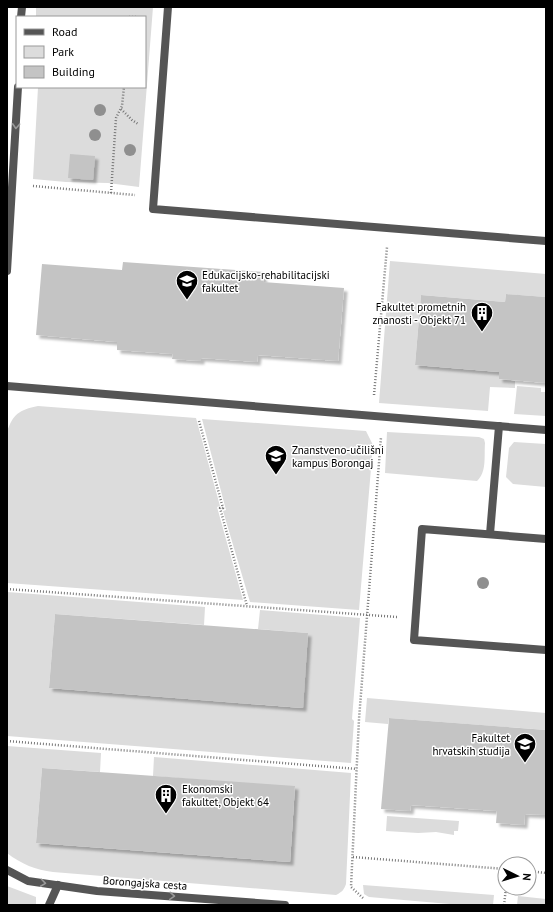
<svg xmlns="http://www.w3.org/2000/svg" width="553" height="912" font-family="'PT Sans',sans-serif">
<style>
.green{fill:#dcdcdc}
.building{fill:#c4c4c4;filter:url(#shadow)}
.lines{fill:none;stroke-linecap:round;stroke-linejoin:round}
.path{stroke:#777;stroke-width:2.5;stroke-dasharray:1 2;stroke-linecap:butt}
.lane{stroke:#555;stroke-width:8}
.street{stroke:#555;stroke-width:8}
.tree{fill:#8f8f8f}
.oneway{stroke:#999}
.labels{text-anchor:middle;stroke-width:3;stroke-linejoin:round;paint-order:stroke}
.poi-label{font-size:11px;fill:#000;stroke:#fff;text-anchor:start}
.street-label{font-size:11px;fill:#000;stroke:#fff}
</style>
<defs>
<filter id="shadow"><feDropShadow dx="3.5" dy="3.5" stdDeviation="1" flood-color="#0004"/></filter>
</defs>
<rect width="100%" height="100%" fill="#fff"/>
<g class="green">
<polygon points="36,7 153,7 139,187 108,183 66,182 33,179 38,87 145,87 145,17 36,17"/>
<polygon points="390,261 546,274 546,297 506,294 505,302 421,295 415,365 499,372 499,379 515,381 515,388 490,387 488,411 379,403"/>
<polygon points="517,386 541,388 541,392 546,392 546,416 514,414"/>
<path d="M38,406L196,418L220,506L217,507L243,600L7,583V432C13,414 19,410 38,406Z"/>
<polygon points="202,419 366,431 373,445 359,610 250,602 223,511 226,510"/>
<path d="M387,432L479,437L484,439L485,443C484,456 487,472 477,481L385,473Z"/>
<polygon points="514,442 546,444 546,487 513,484 506,477 509,448"/>
<polygon points="7,592 205,607 204,625 55,614 49,688 302,708 308,633 258,629 260,610 360,618 352,719 354,721 351,763 7,736"/>
<polygon points="367,698 546,713 546,730 389,718 388,724 365,722"/>
<path d="M7,746L101,753L100,772L42,768L36,843L290,862L295,787L153,776L154,757L351,773L346,884C344,890 342,892 336,895L53,872C36,870 21,864 7,853Z"/>
<polygon points="387,816 459,821 458,831 454,831 454,835 436,832 418,833 386,831"/>
<polygon points="363,885 494,895 493,905 461,905 369,897 364,894"/>
<polygon points="7,886 36,897 36,905 7,905"/>
<polygon points="518,896 546,899 546,905 517,905"/>
</g>
<g class="building">
<polygon points="70,154 95,156 93,180 68,178"/>
<polygon points="123,262 264,272 263,282 344,288 338,361 258,355 257,362 201,358 201,361 172,359 173,354 117,350 117,342 36,335 42,264 122,270"/>
<polygon points="506,294 546,297 546,383 499,379 499,372 415,365 421,295 505,302"/>
<polygon points="55,614 308,633 303,708 49,688"/>
<polygon points="389,718 546,730 546,815 525,814 524,825 496,823 497,811 411,805 410,811 381,809"/>
<polygon points="42,768 295,786 290,862 36,843"/>
</g>
<g class="lines">
<g class="path">
<polyline points="129,17 138,17"/>
<polyline points="121,109 132,120 138,124"/>
<polyline points="33,186 135,195"/>
<polyline points="111,193 116,118 122,106 124,87"/>
<polyline points="374,395 387,247"/>
<polyline points="199,421 223,508 220,508 247,606"/>
<polyline points="7,589 397,617"/>
<polyline points="7,741 357,769"/>
<polyline points="353,857 505,869"/>
<polyline points="529,871 546,873"/>
<polyline points="363,898 351,887 359,719 381,437"/>
<polyline points="504,905 506,888"/>
</g>
<g class="lane">
<polyline points="168,7 153,209 546,241"/>
<polyline points="490,534 499,426"/>
<polyline points="546,539 422,529 414,640 546,650"/>
<polyline points="49,905 58,885"/>
</g>
<g class="street">
<polyline points="21,17 22,7"/>
<polyline points="7,271 18,87"/>
<polyline points="7,386 546,430"/>
<polyline points="7,870 28,881 97,891 285,905"/>
</g>
</g>
<g class="tree">
<circle cx="100" cy="110" r="6"/>
<circle cx="95" cy="135" r="6"/>
<circle cx="130" cy="150" r="6"/>
<circle cx="483" cy="583" r="6"/>
</g>
<defs><path id="oneway-chevron" d="M-2-3.5L2.5 0L-2 3.5" fill="none" stroke-width="1.6" stroke-linecap="round" stroke-linejoin="round"/></defs>
<g class="oneway">
<use href="#oneway-chevron" transform="translate(16 126) rotate(93)"/>
<use href="#oneway-chevron" transform="translate(43 883) rotate(8)"/>
<use href="#oneway-chevron" transform="translate(172 896) rotate(4)"/>
</g>
<defs>
<g id="university-pin" transform="scale(1.15)"><path d="M0 17L-7.5 6A9.5 9.5 0 1 1 7.5 6Z" fill="#000" stroke="#fff"/><path d="M0-5L7-2L0 1L-7-2ZM-4 1L0 2.5L4 1V4Q0 6-4 4Z" fill="#fff"/></g>
<g id="building-pin" transform="scale(1.15)"><path d="M0 17L-7.5 6A9.5 9.5 0 1 1 7.5 6Z" fill="#000" stroke="#fff"/><path d="M-4-6H4V6H1V3H-1V6H-4ZM-2.5-4.3h1.7v1.8h-1.7ZM.8-4.3h1.7v1.8H.8ZM-2.5-1h1.7V.8h-1.7ZM.8-1h1.7V.8H.8Z" fill="#fff"/></g>
</defs>
<g fill-rule="evenodd">
<use href="#university-pin" x="187" y="281"/>
<use href="#building-pin" x="482" y="313"/>
<use href="#university-pin" x="276" y="456"/>
<use href="#university-pin" x="525" y="744"/>
<use href="#building-pin" x="166" y="795"/>
</g>
<g class="labels">
<g class="poi-label">
<text x="202" y="279">Edukacijsko-rehabilitacijski<tspan x="202" dy="13">fakultet</tspan></text>
<text x="466" y="311" text-anchor="end">Fakultet prometnih<tspan x="466" dy="13">znanosti - Objekt 71</tspan></text>
<text x="292" y="454">Znanstveno-učilišni<tspan x="292" dy="13">kampus Borongaj</tspan></text>
<text x="510" y="742" text-anchor="end">Fakultet<tspan x="510" dy="13">hrvatskih studija</tspan></text>
<text x="182" y="793">Ekonomski<tspan x="182" dy="13">fakultet, Objekt 64</tspan></text>
</g>
<g class="street-label">
<text transform="translate(145 883) rotate(4)" y="4">Borongajska cesta</text>
</g>
</g>
<rect width="553" height="912" fill="none" stroke="#000000" stroke-width="16"/>
<rect x="16" y="16" width="130" height="72" fill="#ffffff" stroke="#999999"/>
<rect x="24" y="29" width="20" height="6" fill="#555555" stroke="#999999"/>
<text x="52" y="36" font-size="12" fill="#000000">Road</text>
<rect x="24" y="46" width="20" height="12" fill="#dcdcdc" stroke="#999999"/>
<text x="52" y="56" font-size="12" fill="#000000">Park</text>
<rect x="24" y="66" width="20" height="12" fill="#c4c4c4" stroke="#999999"/>
<text x="52" y="76" font-size="12" fill="#000000">Building</text>
<g transform="translate(517 876) rotate(95)"><circle r="19" fill="#ffffff" stroke="#999999"/>
<path d="M0-3L7 15L0 10L-7 15Z" fill="#000000"/>
<text y="-6" font-size="11" font-weight="bold" text-anchor="middle" fill="#000000">N</text>
</g>
</svg>
